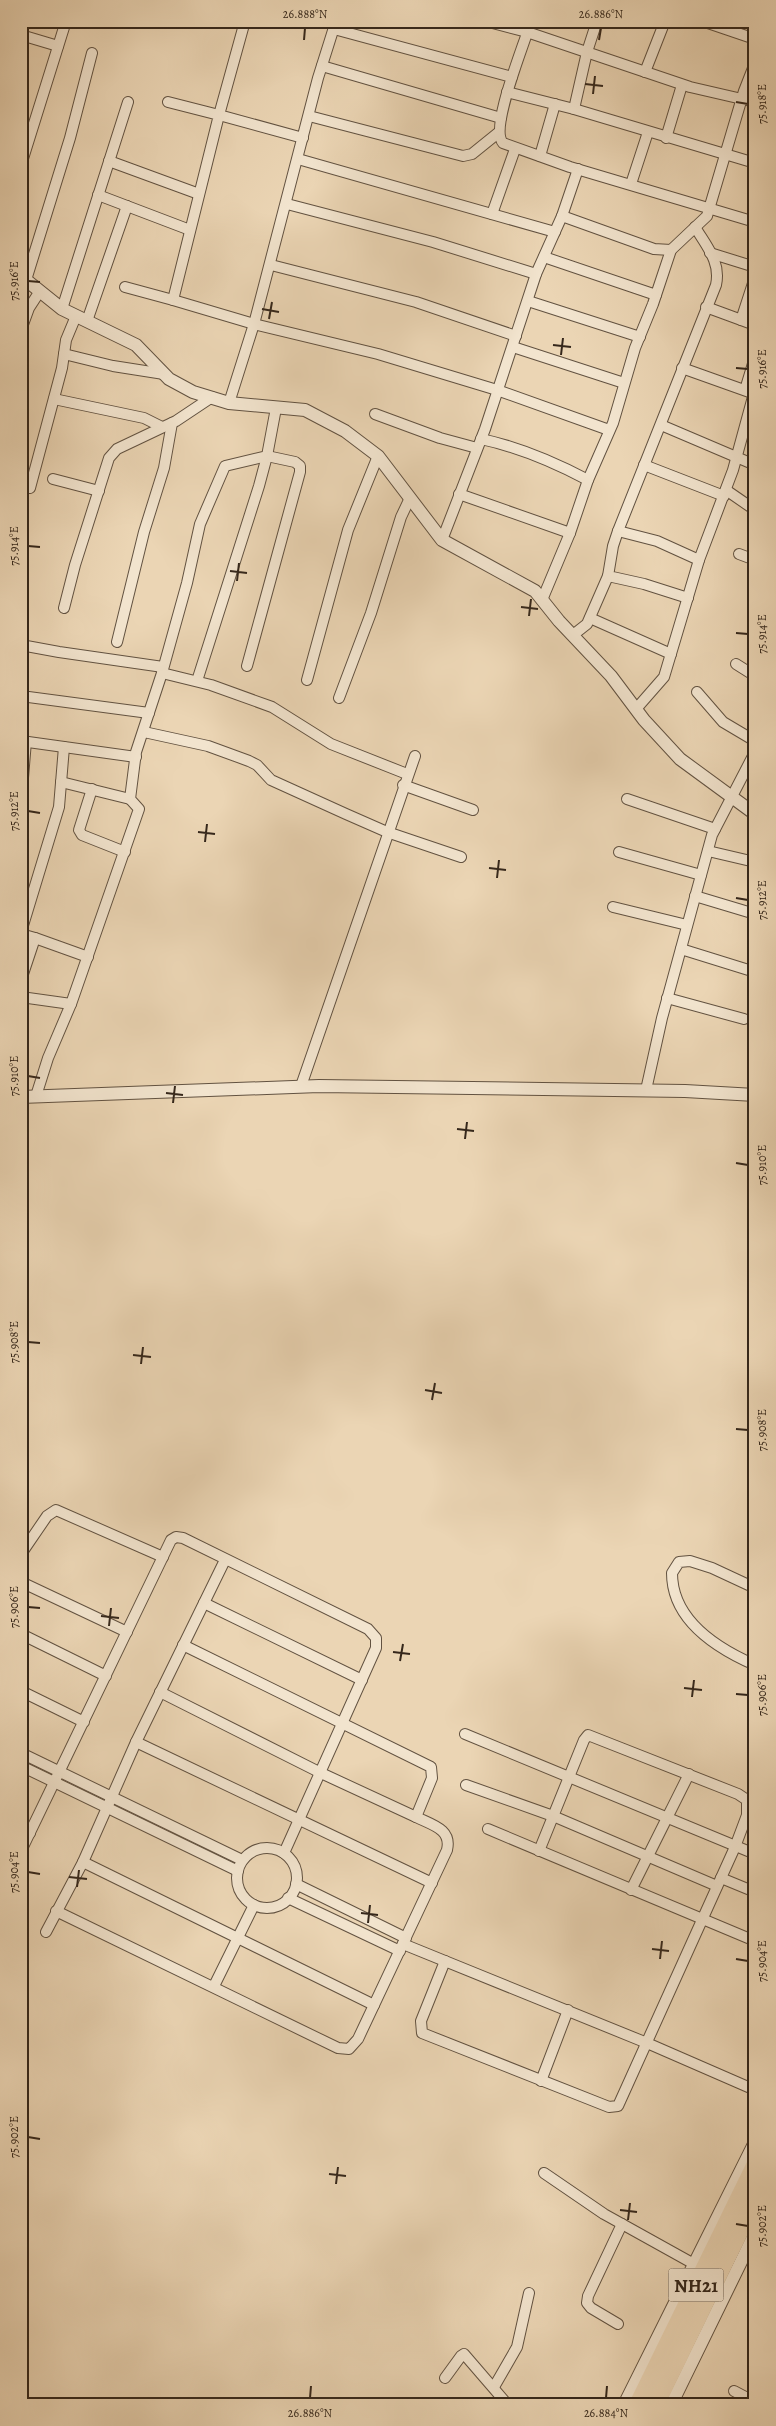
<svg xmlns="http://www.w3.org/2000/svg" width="776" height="2426" font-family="Alegreya,serif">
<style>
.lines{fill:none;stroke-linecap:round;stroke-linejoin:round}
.minor-casing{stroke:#625241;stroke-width:12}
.tertiary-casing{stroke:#625241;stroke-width:14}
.trunk-casing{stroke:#35271b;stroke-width:19}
.minor{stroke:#f2e4ce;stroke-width:10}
.tertiary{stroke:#f2e4ce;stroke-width:12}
.trunk{stroke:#ebd5b4;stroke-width:18}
.ticks{fill:none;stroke:#35271b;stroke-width:2}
.labels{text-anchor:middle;stroke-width:4.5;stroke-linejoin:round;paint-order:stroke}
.shield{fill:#f2e4ce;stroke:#6e6051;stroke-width:1}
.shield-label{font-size:19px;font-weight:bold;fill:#35271b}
.neatline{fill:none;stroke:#35271b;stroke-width:2}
.ticks-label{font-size:12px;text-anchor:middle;fill:#35271b}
</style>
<rect width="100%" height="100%" fill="#ebd5b4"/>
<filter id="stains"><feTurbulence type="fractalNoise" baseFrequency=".004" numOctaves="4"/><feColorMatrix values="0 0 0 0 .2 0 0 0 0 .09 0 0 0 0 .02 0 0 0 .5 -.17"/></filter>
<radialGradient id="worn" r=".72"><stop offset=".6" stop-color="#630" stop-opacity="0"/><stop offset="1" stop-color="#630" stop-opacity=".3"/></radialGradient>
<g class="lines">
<g class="minor-casing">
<g id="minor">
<polyline points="245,21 219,115 303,138"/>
<polyline points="485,21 527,32 690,87 755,102"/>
<path d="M531,21C525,43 489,128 503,143L570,167L755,222"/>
<polyline points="702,21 755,39"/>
<polyline points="334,29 512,77"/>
<polyline points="21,35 58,46"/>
<polyline points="322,66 501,118"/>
<polyline points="645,72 665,21"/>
<polyline points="507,92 574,109 755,163"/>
<polyline points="168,102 219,115 173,300 254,324 378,354 497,390 609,430"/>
<polyline points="574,109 587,52 597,21"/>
<polyline points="309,116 463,156 472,154 498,133"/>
<polyline points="666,138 682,85"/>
<polyline points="540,156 555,104"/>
<polyline points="298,159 555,232"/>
<polyline points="109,161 199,194"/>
<polyline points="21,165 66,21"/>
<polyline points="631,184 648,132"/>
<polyline points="98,195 190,230"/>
<polyline points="287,204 433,242 536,274"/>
<polyline points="492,214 515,149"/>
<polyline points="562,216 654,249 671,250"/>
<polyline points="710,253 755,267"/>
<polyline points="544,257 656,295"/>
<polyline points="271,265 416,302 516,336"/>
<polyline points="26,280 70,138 92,53"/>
<polyline points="125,287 173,300"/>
<polyline points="528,301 640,337"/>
<polyline points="706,307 755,325"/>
<polyline points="62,309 128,102"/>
<polyline points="741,320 755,277"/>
<polyline points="87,321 127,206"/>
<polyline points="21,330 29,308 40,291"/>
<polyline points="513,347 624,383"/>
<polyline points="64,354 113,366 164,374"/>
<polyline points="682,368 755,394"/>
<polyline points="745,390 755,357"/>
<polyline points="54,399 144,418 162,427"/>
<polyline points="229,403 254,324 318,78 336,21"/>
<polyline points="375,414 440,438 477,448"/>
<polyline points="661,425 755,465"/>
<path d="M481,439C519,447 554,462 588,480"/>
<polyline points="644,465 724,496"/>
<polyline points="53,479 99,491"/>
<polyline points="21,485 30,488 62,368 66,340 76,316"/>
<polyline points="726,490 755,510"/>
<polyline points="459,494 570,533"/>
<polyline points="618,531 657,541 699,560"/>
<polyline points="442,540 485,429 536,274 562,216 578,169"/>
<polyline points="739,554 755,560"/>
<path d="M688,598L644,584L608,576L613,546L618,531L716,285C721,262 707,247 695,227"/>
<polyline points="542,600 570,533 588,480 613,423 635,348 653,304 671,250 707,216 744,91 755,63"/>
<polyline points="64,608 75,565 109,458 117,449 176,421 212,397"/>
<polyline points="590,618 671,654"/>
<polyline points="573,635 587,624 608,576"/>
<polyline points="117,642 144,532 164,468 172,423"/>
<polyline points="21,645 59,652 163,667"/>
<polyline points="736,664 755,676"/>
<polyline points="162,673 211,685 272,707 331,744 407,774"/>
<polyline points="307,680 348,530 378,456"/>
<polyline points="197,681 259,486 267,456 295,462 300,466 300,472 247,666"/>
<polyline points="697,692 723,722 755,741"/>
<polyline points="21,696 149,713"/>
<polyline points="339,698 371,613 401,517 410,498"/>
<polyline points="636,709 664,677 699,560 733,470 754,393"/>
<polyline points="144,732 208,746 249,761 257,765 271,780 346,814 387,832 461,857"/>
<polyline points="21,741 136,757"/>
<polyline points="61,782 130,799"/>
<polyline points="403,785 473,810"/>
<polyline points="92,789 79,830 82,835 125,852"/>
<polyline points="627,799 715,829"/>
<polyline points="21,802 26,741"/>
<polyline points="708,851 755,862"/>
<polyline points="619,852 701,875"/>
<polyline points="695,896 755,914"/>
<polyline points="613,907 687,925"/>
<polyline points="21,932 59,807 64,747"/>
<polyline points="21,934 35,938 21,980"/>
<polyline points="35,938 88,957"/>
<polyline points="681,949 755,972"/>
<polyline points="21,997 71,1004"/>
<polyline points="667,998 744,1019"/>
<polyline points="301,1086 415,756"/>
<polyline points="646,1090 662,1018 712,835 755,752"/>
<polyline points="36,1096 48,1058 71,1004 139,809 130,799 136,752 162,673 187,583 200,524 225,466 267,456 276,408"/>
<polyline points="21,1554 47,1516 56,1510 163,1557"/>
<polyline points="21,1582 127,1632"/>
<path d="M755,1588L712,1568L690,1561L679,1562L672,1573C672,1620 716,1648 755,1665"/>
<polyline points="204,1603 362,1680"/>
<polyline points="21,1634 106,1676"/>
<polyline points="21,1691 84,1722"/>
<polyline points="160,1692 321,1773 416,1817"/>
<polyline points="465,1734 755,1854"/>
<polyline points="136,1742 432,1883"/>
<polyline points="21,1753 242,1860"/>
<polyline points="21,1766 238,1871"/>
<polyline points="466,1785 553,1816 717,1886"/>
<polyline points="21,1828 30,1833"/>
<polyline points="488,1829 755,1941"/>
<circle cx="267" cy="1878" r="30"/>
<polyline points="21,1851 171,1540 176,1537 183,1538 368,1629 376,1638 376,1648 284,1853"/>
<polyline points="83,1862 374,2005"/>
<polyline points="721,1878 755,1892"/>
<polyline points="296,1884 406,1938"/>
<polyline points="631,1890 689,1774"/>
<polyline points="288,1898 400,1951"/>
<path d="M56,1911L338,2048L349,2049L358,2039L447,1850C452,1829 432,1825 416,1817L432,1778L431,1767L183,1645"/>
<polyline points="46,1932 83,1862 136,1742 225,1560"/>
<polyline points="403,1944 647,2043 755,2090"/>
<polyline points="445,1961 421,2021 422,2033 609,2107 618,2106 735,1847 747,1815 747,1800 738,1794 588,1735 584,1740 539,1851"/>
<polyline points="214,1986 254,1905"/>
<polyline points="541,2081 568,2010"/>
<polyline points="544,2173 604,2214 694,2264"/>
<polyline points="618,2324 591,2308 587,2303 588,2296 622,2224"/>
<polyline points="445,2378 461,2356 464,2354 508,2405"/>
<polyline points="494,2387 517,2347 529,2293"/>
<polyline points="734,2391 755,2402"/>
</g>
</g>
<g class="tertiary-casing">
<g id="tertiary">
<polyline points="21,276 62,309 136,345 169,379 193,392 229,403 305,410 345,431 378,456 442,540 535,591 559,621 611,676 644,720 680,759 755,814"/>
<polyline points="21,1097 319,1086 685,1091 755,1095"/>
<polyline points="624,2405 755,2142"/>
<polyline points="671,2405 755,2233"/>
</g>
</g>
<g class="trunk-casing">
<g id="trunk">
<polyline points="638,2405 755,2166"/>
<polyline points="655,2405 755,2199"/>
</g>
</g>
<use href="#minor" class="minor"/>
<use href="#tertiary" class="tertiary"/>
<use href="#trunk" class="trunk"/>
</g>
<path class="ticks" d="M304,40L305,28M599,40L601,28M585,84L603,86M593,94L595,76M736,102L748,104M28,281L40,282M262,309L279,312M269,319L272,302M553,345L571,347M561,355L563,338M736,368L748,369M28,546L40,547M230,571L247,573M237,581L239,563M521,607L538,609M529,616L531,599M736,633L748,634M28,811L40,813M198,832L215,834M205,842L207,824M489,868L506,870M497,878L499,860M736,898L748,900M28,1076L40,1078M166,1093L183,1095M173,1103L175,1086M457,1129L474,1131M465,1139L467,1122M736,1163L748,1165M28,1342L40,1343M133,1355L151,1357M141,1364L143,1347M425,1390L442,1393M432,1400L435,1383M736,1429L748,1430M28,1607L40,1608M101,1616L119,1618M109,1626L111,1608M393,1652L410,1654M400,1661L403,1644M684,1688L702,1690M736,1694L748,1695M692,1697L694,1680M28,1872L40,1874M69,1877L87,1879M77,1887L79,1870M361,1913L378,1915M368,1923L370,1905M652,1949L669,1951M660,1959L662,1941M736,1959L748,1961M28,2137L40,2139M329,2174L346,2176M336,2184L338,2167M620,2210L637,2212M628,2220L630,2203M736,2224L748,2226M310,2398L311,2386M606,2398L607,2386"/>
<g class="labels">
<rect class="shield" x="668.5" y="2268.5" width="55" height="33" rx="4"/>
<g class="shield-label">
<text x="696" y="2292">NH21</text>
</g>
</g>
<rect width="776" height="2426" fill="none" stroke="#ebd5b4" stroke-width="55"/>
<rect x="28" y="28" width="720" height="2370" class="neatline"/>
<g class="ticks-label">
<text x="305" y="18">26.888°N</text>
<text x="601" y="18">26.886°N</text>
<text transform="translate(762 104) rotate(-90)" y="4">75.918°E</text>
<text transform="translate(14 281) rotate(-90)" y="4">75.916°E</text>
<text transform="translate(762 369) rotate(-90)" y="4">75.916°E</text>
<text transform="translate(14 546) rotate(-90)" y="4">75.914°E</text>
<text transform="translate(762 634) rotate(-90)" y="4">75.914°E</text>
<text transform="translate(14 811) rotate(-90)" y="4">75.912°E</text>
<text transform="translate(762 900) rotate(-90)" y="4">75.912°E</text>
<text transform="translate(14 1076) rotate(-90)" y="4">75.910°E</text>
<text transform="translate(762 1165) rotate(-90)" y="4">75.910°E</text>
<text transform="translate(14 1342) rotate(-90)" y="4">75.908°E</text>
<text transform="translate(762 1430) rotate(-90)" y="4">75.908°E</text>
<text transform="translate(14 1607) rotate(-90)" y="4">75.906°E</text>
<text transform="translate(762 1695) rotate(-90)" y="4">75.906°E</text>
<text transform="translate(14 1872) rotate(-90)" y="4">75.904°E</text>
<text transform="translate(762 1961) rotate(-90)" y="4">75.904°E</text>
<text transform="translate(14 2137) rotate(-90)" y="4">75.902°E</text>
<text transform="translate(762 2226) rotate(-90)" y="4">75.902°E</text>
<text x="310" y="2417">26.886°N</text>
<text x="606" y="2417">26.884°N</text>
</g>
<rect width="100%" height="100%" filter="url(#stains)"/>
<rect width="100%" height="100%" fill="url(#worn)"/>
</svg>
